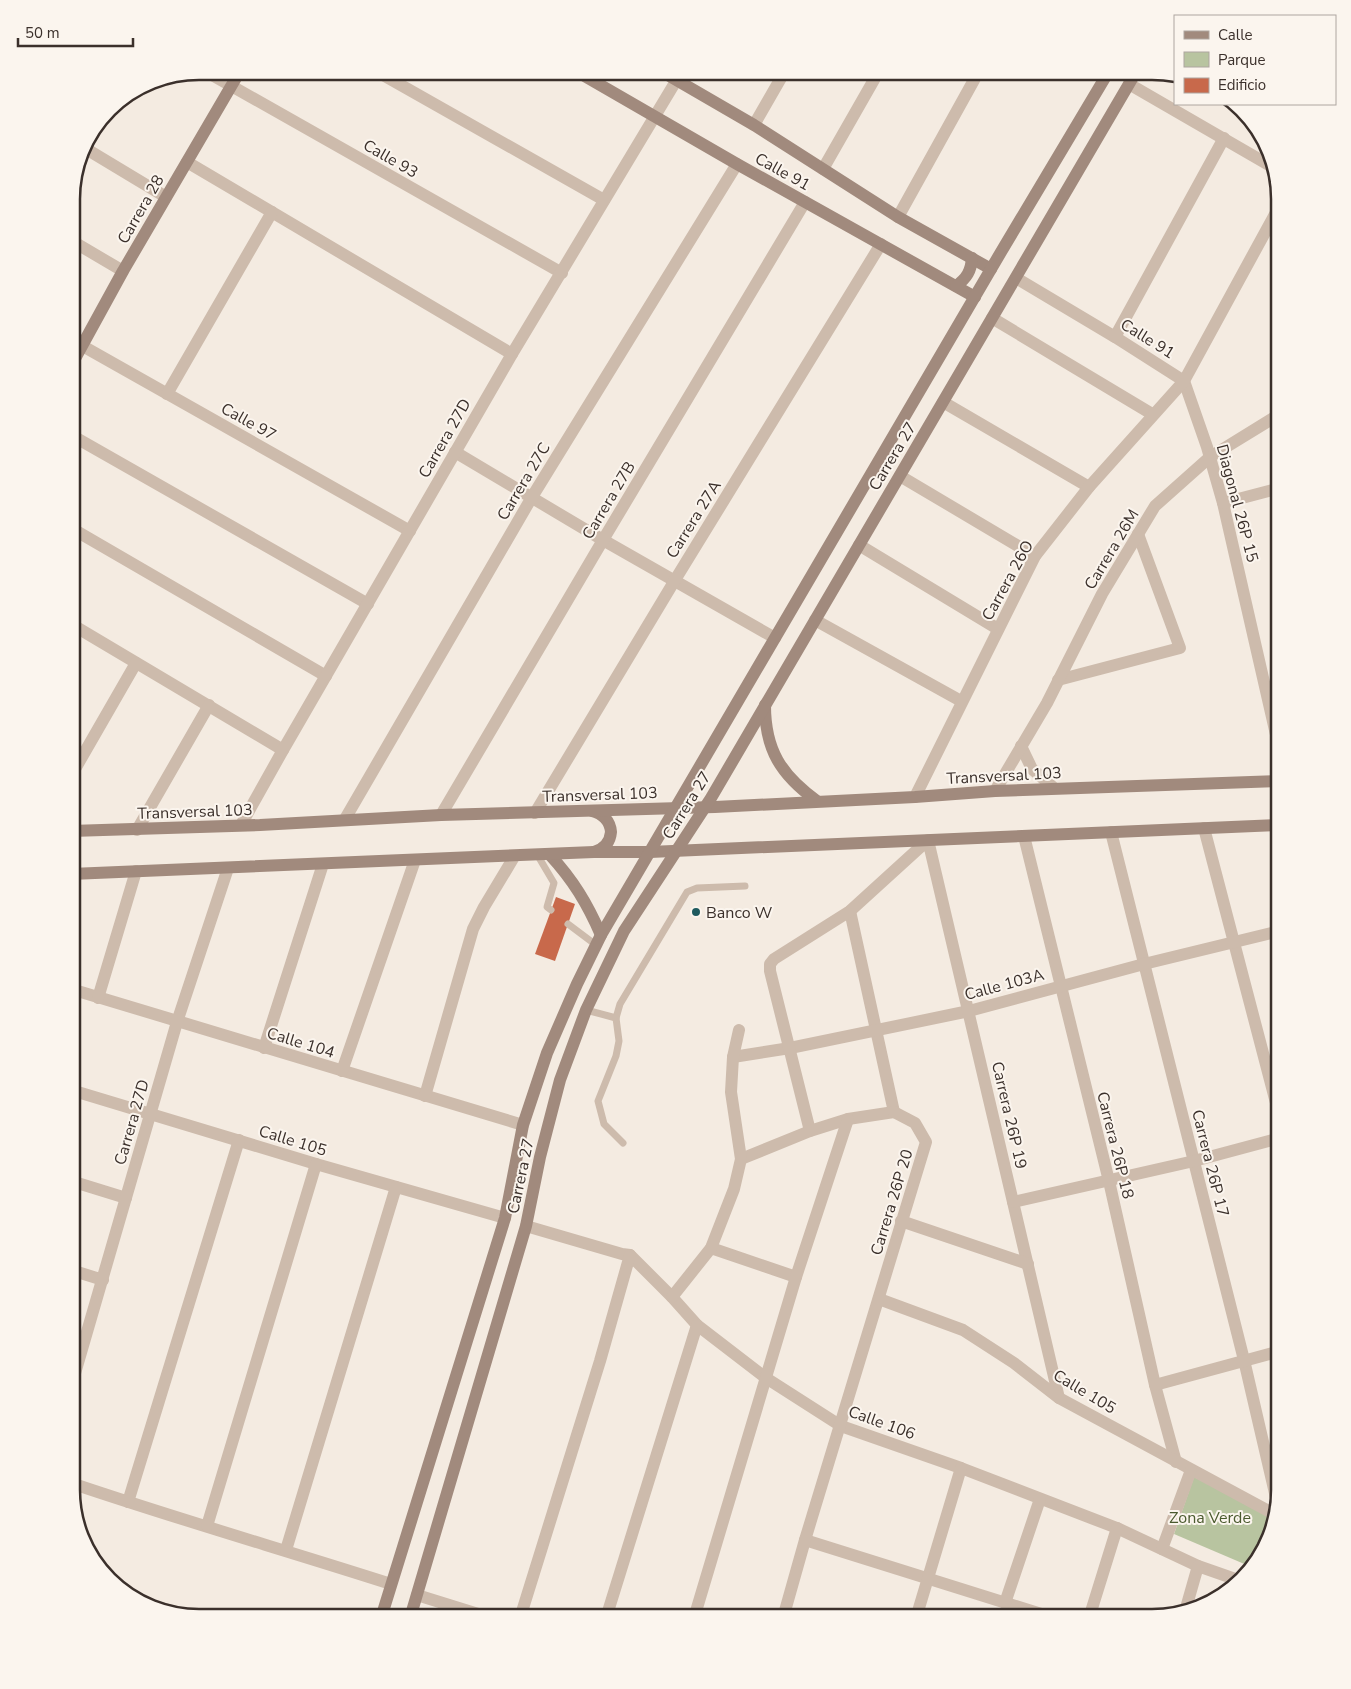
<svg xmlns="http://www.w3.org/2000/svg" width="1351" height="1689" font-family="'Nunito Sans',sans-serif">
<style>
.green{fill:#b8c4a0}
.building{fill:#c8694b}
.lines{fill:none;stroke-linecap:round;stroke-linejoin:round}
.lane{stroke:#cdbbac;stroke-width:7}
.street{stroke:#cdbbac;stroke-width:12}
.secondary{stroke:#a18a7d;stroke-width:12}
.poi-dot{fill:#1f5a5e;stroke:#fbf5ee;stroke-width:2}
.labels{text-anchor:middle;stroke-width:4;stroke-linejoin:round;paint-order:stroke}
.street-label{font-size:16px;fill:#3b302b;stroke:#fbf5ee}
.poi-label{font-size:16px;fill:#3b302b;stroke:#fbf5ee;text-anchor:start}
.park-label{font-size:16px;fill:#4a5a2e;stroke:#fbf5ee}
.rim{fill:none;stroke:#3b302b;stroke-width:2.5}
</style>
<rect width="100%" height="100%" fill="#f4ebe1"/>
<polygon class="green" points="1194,1477 1273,1517 1266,1547 1249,1566 1174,1534"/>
<polygon class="building" points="556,897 575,904 555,961 535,954"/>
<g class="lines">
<g class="lane">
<polyline points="538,856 554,883 547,907 551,910"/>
<polyline points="568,924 596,945"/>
<polyline points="586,1010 616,1018 620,1004 687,892 697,888 745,886"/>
<polyline points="616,1018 619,1041 616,1056 598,1101 604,1124 623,1143"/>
</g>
<g class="street">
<polyline points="205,71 562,273"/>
<polyline points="376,71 604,200"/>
<polyline points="1129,84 1269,165"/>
<polyline points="754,125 785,71"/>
<polyline points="83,147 166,197"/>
<polyline points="187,162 512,354"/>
<polyline points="823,169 879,71"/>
<polyline points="898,217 979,71"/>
<polyline points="72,241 123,271"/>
<polyline points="1016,278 1115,337 1184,381"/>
<polyline points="992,318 1152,414"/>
<polyline points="1115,337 1224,138"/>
<polyline points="72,340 410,531"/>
<polyline points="1184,381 1207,447 1223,503 1280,752"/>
<polyline points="167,394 272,212"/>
<polyline points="943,402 1089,487"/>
<polyline points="71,435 368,604"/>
<polyline points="455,452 603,540 775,638"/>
<polyline points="900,476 1035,556"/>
<polyline points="1223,503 1280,488"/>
<polyline points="71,528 326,676"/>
<polyline points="859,545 998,629"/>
<polyline points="815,620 961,701"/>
<polyline points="71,624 283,750"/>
<polyline points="1058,680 1180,648 1138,534"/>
<polyline points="1021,746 1032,769 1054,788"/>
<polyline points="71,776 136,663"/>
<polyline points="995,791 1047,703 1102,594 1155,506 1210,457 1280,414"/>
<polyline points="915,797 1035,556 1089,487 1184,381 1280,205"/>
<polyline points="535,813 675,580 881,244"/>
<polyline points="441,815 603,540 805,202"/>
<polyline points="345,819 532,497 737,164"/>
<polyline points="241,825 283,750 512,354 682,71"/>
<polyline points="1204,828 1280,1118"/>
<polyline points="137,830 209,705"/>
<polyline points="1111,832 1244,1360 1277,1502"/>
<polyline points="1024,836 1109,1181 1155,1385 1176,1462"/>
<polyline points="850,911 894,1112"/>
<polyline points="71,989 523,1125"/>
<polyline points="98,998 136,871"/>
<polyline points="264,1048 323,864"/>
<polyline points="733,1057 790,1048 969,1011 1144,964 1280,931"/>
<polyline points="342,1071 415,860"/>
<polyline points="71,1090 316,1164 505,1218"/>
<polyline points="425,1096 473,929 484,907 514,857"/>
<polyline points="810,1131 770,971 770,964 774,959 850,911 928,840 1059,1398"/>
<polyline points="741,1159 810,1131 848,1119 894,1112"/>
<polyline points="71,1181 126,1198"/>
<polyline points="1013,1202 1194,1161 1280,1138"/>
<polyline points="901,1221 1028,1264"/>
<polyline points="526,1226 622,1254 630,1255 672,1297 697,1325 766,1378 841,1426 961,1468 1117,1528 1198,1566 1238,1580"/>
<polyline points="711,1248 796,1277"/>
<polyline points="71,1270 103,1280"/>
<polyline points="672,1297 711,1248 734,1189 741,1159 731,1092 733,1057 739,1030"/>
<polyline points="879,1299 963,1330 1014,1363 1059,1398 1274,1514"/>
<polyline points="1155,1385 1280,1351"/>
<polyline points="71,1387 177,1022 228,868"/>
<path d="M71,1483C177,1519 285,1550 391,1584"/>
<polyline points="128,1502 239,1140"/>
<polyline points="207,1526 316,1164"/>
<polyline points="805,1540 1054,1618"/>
<polyline points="1162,1549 1191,1470"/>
<polyline points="286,1550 396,1187"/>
<polyline points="417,1595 491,1618"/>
<polyline points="139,1602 186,1615"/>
<polyline points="1005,1603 1040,1499"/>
<polyline points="1186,1608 1198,1566"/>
<polyline points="520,1618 600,1361 630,1255"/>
<polyline points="606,1618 697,1325"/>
<polyline points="694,1618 796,1277 848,1119"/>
<polyline points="783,1618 805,1540 926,1142 915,1123 894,1112"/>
<polyline points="916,1618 961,1468"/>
<polyline points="1089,1618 1117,1528"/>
</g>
<g class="secondary">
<polyline points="576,71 737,164 975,297"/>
<polyline points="661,71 754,125 898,217 991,269"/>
<path d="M956,286C967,278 971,271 972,258"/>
<polyline points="72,364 123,271 240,71"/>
<path d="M765,705C765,750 781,775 817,801"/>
<path d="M592,811C603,814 610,820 611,832C610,843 604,849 594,852"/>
<polyline points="71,831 260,825 441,815 715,807 915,797 995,791 1280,781"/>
<path d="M550,855C573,880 587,903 601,935"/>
<polyline points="71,874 594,852 650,852 1280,825"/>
<polyline points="381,1618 505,1218 523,1125 547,1053 577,984 601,935 1001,252 1109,71"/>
<polyline points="410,1618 526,1226 540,1157 560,1080 586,1010 624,931 711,798 1136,72"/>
</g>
</g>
<circle class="poi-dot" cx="696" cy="912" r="5"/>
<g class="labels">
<g class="street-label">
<text transform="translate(391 158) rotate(30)" y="6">Calle 93</text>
<text transform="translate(783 171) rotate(29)" y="6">Calle 91</text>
<text transform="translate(140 209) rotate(-60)" y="6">Carrera 28</text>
<text transform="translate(1148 338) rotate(32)" y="6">Calle 91</text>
<text transform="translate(249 421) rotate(29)" y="6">Calle 97</text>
<text transform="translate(444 438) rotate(-60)" y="6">Carrera 27D</text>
<text transform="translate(892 456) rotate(-59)" y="6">Carrera 27</text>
<text transform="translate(523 481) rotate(-59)" y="6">Carrera 27C</text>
<text transform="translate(608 500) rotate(-59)" y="6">Carrera 27B</text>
<text transform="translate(1238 503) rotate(75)" y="6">Diagonal 26P 15</text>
<text transform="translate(693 519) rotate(-58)" y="6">Carrera 27A</text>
<text transform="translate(1111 549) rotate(-59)" y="6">Carrera 26M</text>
<text transform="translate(1007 580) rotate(-61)" y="6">Carrera 26O</text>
<text transform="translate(1004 775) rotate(-3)" y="6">Transversal 103</text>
<text transform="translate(600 794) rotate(-2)" y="6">Transversal 103</text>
<text transform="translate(686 805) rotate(-58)" y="6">Carrera 27</text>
<text transform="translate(195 811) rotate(-2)" y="6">Transversal 103</text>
<text transform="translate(1004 984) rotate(-15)" y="6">Calle 103A</text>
<text transform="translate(301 1042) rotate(17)" y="6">Calle 104</text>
<text transform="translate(1010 1115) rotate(77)" y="6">Carrera 26P 19</text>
<text transform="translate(131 1122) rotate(-74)" y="6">Carrera 27D</text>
<text transform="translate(293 1140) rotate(17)" y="6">Calle 105</text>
<text transform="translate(1116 1145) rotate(76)" y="6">Carrera 26P 18</text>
<text transform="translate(1211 1163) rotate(76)" y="6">Carrera 26P 17</text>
<text transform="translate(520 1176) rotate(-78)" y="6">Carrera 27</text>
<text transform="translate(891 1202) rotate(-73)" y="6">Carrera 26P 20</text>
<text transform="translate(1085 1391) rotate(31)" y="6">Calle 105</text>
<text transform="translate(882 1422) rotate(20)" y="6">Calle 106</text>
</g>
<g class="poi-label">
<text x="706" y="918">Banco W</text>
</g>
<g class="park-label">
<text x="1210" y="1523">Zona Verde</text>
</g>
</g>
<path d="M0 0H1351V1689H0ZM199 80H1152A119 119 0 0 1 1271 199V1490A119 119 0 0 1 1152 1609H199A119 119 0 0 1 80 1490V199A119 119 0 0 1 199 80Z" fill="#fbf5ee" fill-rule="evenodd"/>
<path class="rim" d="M199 80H1152A119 119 0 0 1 1271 199V1490A119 119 0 0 1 1152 1609H199A119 119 0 0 1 80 1490V199A119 119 0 0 1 199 80Z"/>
<rect x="1174" y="15" width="162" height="90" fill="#fbf5ee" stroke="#aea6a0"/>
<rect x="1184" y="31" width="25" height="8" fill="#a18a7d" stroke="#aea6a0"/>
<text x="1218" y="40" font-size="15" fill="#3b302b">Calle</text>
<rect x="1184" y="52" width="25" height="15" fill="#b8c4a0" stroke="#aea6a0"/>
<text x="1218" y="65" font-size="15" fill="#3b302b">Parque</text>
<rect x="1184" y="78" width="25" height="15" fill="#c8694b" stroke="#aea6a0"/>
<text x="1218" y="90" font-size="15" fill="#3b302b">Edificio</text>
<path d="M18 38v8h115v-8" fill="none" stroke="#3b302b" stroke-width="2.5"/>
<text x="25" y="38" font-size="15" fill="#3b302b" stroke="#fbf5ee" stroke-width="4" paint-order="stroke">50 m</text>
</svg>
